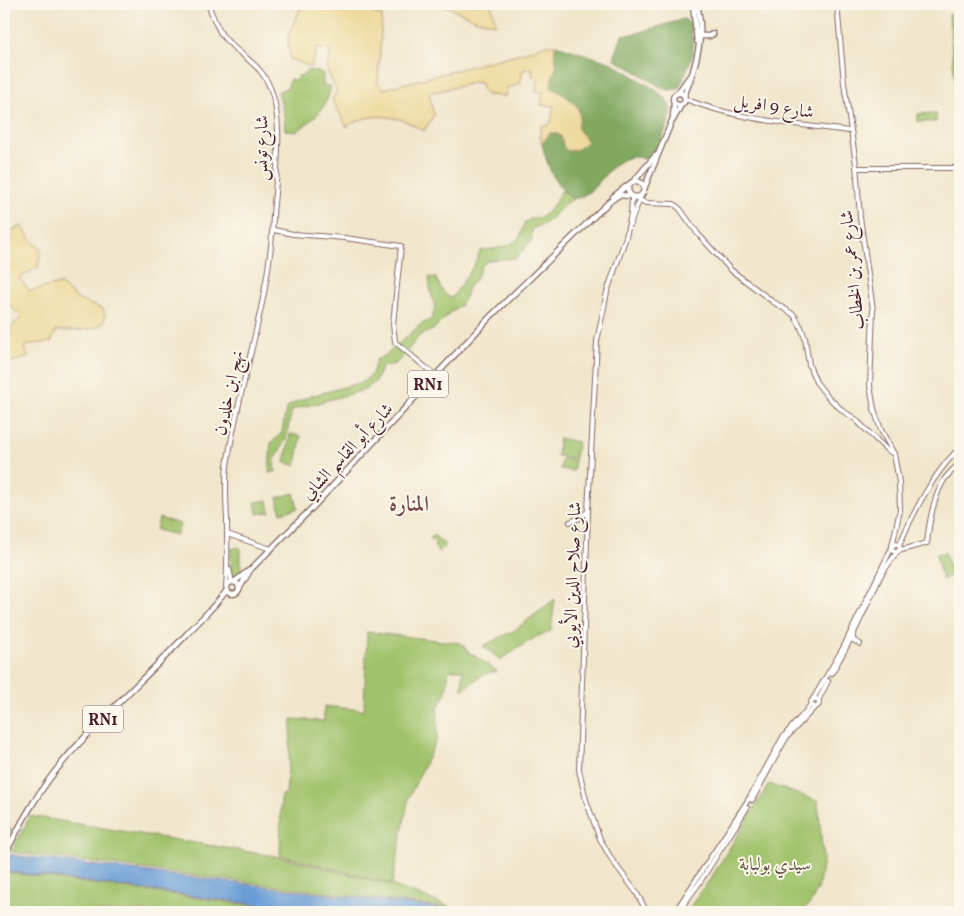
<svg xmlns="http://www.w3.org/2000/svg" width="964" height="916" font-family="Vollkorn,Amiri,serif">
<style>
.green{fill:#a0c26b;stroke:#75704b}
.forest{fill:#80a85f;stroke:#656445}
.sand{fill:#eeda9e;stroke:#9c7c64}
.water{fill:#699dd5;stroke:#5a5e80}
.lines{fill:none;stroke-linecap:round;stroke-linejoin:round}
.secondary-casing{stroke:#846563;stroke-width:6}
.primary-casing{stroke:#846563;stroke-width:7}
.secondary{stroke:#fff;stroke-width:4}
.primary{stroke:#fff;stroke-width:4.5}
.labels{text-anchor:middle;stroke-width:4;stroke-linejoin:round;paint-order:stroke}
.shield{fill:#fbf7ec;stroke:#7f6065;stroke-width:1}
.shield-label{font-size:16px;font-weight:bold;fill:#4a1f2b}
.street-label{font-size:18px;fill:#4a1f2b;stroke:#fbf7ec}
.park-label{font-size:18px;fill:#64503e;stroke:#fbf7ec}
.district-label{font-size:22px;font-weight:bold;fill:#784c4c;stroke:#fbf7ec}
</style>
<rect width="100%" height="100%" fill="#fbf7ec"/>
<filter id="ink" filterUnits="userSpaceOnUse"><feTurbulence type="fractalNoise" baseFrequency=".02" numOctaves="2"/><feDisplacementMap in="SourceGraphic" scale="10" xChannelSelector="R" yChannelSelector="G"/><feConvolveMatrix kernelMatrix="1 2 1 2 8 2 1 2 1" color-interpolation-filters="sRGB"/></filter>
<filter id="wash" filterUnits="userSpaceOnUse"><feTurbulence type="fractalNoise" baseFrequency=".0096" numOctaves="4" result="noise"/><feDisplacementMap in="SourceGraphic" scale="20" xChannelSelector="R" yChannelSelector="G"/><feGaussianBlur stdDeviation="1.12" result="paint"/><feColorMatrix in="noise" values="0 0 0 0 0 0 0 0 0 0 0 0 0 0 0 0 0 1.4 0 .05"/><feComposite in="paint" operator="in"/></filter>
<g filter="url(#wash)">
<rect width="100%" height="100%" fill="#f0e6cb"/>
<g class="green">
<polygon points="949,14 960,16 960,143"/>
<path d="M307,70L323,73V85L331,86C327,109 314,119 296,132L285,130L284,115L278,92L288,87L290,79L297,80L298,76L304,75Z"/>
<polygon points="936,113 936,122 918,122 918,114"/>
<path d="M562,190L573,199C558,207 551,225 533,228L531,236L533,239L516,258L492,260L488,261L482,265L477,277L468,288L465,297L460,306L451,312L433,330L420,335L401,359L395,364L382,367L375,382L365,390L292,410L286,438L275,460L274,468L277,471L269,473L271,443L282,432L286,409L290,405L310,396L363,382L372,374L376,360L386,355L421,324L432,319L435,306L431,294L429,277L436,278C439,285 444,296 452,298L474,265L480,251C493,248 511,249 520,236C523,231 522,224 528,220C532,218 536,218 540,217C551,212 556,200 562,190Z"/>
<polygon points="290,434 301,436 296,465 285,463"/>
<polygon points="559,438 578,442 575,458 557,456"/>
<polygon points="562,458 575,460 573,471 560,469"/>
<polygon points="294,493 298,508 281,513 277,498"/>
<polygon points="268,500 270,512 257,514 255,502"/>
<polygon points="159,518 180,524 177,535 156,530"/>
<polygon points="434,535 445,545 439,552 433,546 436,543 430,538"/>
<polygon points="239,547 241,549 241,575 233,576 231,574 231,549"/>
<polygon points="945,552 952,575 942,580 936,554"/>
<polygon points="555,599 551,631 536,637 500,660 483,646 515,630"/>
<polygon points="367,632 461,643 469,652 497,671 484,674 462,690 463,670 449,670 446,692 438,708 437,739 409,797 392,884 280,855 281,795 286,794 292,719 324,721 324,706 364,710"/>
<path d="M769,784L818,801L823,860L818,890H816C813,903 809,907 796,912H686L711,878Z"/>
<polygon points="30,816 281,857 392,885 456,909 11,852"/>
<polygon points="4,821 7,822 11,832 4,846"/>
<polygon points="4,872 301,912 4,912"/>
</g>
<g class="forest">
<polygon points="684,19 691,24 693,54 679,89 669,90 662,88 637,72 614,59 622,35 634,34"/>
<path d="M556,45L612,63L656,90L666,99L670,107L671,116L661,141L648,160C643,159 637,156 632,157C606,160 601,194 573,199C553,184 548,167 542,144L550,133H555L561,136L564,148L585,139L581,135L560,92L551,87L550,83L553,77L554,49Z"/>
</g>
<g class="sand">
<path d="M301,4H331L341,6V4H349L382,16L378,83L384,89L529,51L544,45H556C552,53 557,58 556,66C555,73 550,79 551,87C566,97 587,105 577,127L587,142L578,149L568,151L564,148L561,136L555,133H550L542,144L540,134L542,125H549L551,122L554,106L541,105L543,92L536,91L538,82L536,77L533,78L532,68L523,70L520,84L507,88L505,96L486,95L483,91L481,84L478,82L429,93L434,115L424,131C418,129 413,124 407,122C387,114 364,114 347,127L332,99L337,92L327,70L331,51L317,48L311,67L290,59L288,36L300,9Z"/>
<polygon points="442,4 491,4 496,24 474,19"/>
<path d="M22,226C28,237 33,241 41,250L38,267L19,278L30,291L60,284L79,300L103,309C115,334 70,330 56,331L51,342L33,344L24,347L29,357L4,364V334L22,317L4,300V250H5L8,232Z"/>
</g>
<polygon class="water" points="4,854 438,908 451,912 314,912 4,871"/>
</g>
<g filter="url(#ink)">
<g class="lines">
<g class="secondary-casing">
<g id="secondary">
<path d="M208,4C212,14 216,26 222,35C233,50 250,58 261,72C288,105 276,175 273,215C271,299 239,382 227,466C225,484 226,501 227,519C227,542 228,564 226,587"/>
<polyline points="837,4 844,83 856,164 860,217 873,310 870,386 874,409 881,430 894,454 899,482 900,510 892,546"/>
<path d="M685,99C737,120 794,124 850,131"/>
<polyline points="856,168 960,168"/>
<polyline points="632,197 631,214 626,237 607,292 597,341 588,511 579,770 586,800 600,839 612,860 636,892 647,912"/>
<polyline points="633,197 646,203 674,204 680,209 698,234 731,270 772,301 794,315 801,327 805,338 809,365 816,382 827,396 843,411 854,418 887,450 894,454"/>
<polyline points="630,224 641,196"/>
<polyline points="274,230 293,234 345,238 401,246 393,324 395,342 436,376"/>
<polyline points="570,522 580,518 588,511"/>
<polyline points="227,534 271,549"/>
<circle cx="896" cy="548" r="4"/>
<path d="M899,546C913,513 934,472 960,448"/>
<path d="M898,551L927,543C929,523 933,498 944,480C948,474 955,468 960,463"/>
<polyline points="229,569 232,582"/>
<polyline points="853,635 853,640 860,644"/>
<polyline points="832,673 853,635 881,575 897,552"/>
<circle cx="815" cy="703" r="4"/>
<polyline points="813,699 843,648 892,547"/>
<polyline points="818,701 828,681"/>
<polyline points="752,800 786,738 815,707"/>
<polyline points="675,912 750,797 783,737 806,711 811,704"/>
<polyline points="678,912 700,882 747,808"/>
</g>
</g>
<g class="primary-casing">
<g id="primary">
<polyline points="693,4 697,41"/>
<polyline points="698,36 709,36 713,34"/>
<circle cx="679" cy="99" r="6"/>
<polyline points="678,93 689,77"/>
<path d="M684,96C691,79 699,54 700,35C701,25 699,14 697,4"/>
<polyline points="673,120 681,105"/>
<circle cx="636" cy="189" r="8"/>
<polyline points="634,181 655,156"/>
<polyline points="644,189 673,118 674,103"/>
<polyline points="613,197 628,185"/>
<circle cx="233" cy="588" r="6"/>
<polyline points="234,582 251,569 313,507 491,316 609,202 619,195 630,196"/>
<polyline points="239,589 249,572"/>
<path d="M4,856C21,823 38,791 62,763C100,717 146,678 186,635C200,620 215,606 227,590"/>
</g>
</g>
<use href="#secondary" class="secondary"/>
<use href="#primary" class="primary"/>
</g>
</g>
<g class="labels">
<g class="shield">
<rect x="408" y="370.5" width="40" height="27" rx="4"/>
<rect x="83" y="705.5" width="40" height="27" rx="4"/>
</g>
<g class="shield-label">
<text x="428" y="390">RN1</text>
<text x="103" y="725">RN1</text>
</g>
<g class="street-label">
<text transform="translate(774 106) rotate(9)" y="6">شارع 9 افريل</text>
<text transform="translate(261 148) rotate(-89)" y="6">شارع تونس</text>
<text transform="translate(852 270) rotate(-96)" y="6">شارع عمر بن الخطاب</text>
<text transform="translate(228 393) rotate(-78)" y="6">نهج ابن خلدون</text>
<text transform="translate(347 451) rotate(-47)" y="6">شارع أبو القاسم الشابي</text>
<text transform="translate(572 575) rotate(-88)" y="6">شارع صلاح الدين الأيوبي</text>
</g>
<g class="park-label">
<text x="775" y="870">سيدي بولبابة</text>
</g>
<g class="district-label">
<text x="409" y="511">المنارة</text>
</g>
</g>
<rect width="964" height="916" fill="none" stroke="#fbf7ec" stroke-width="20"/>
</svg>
